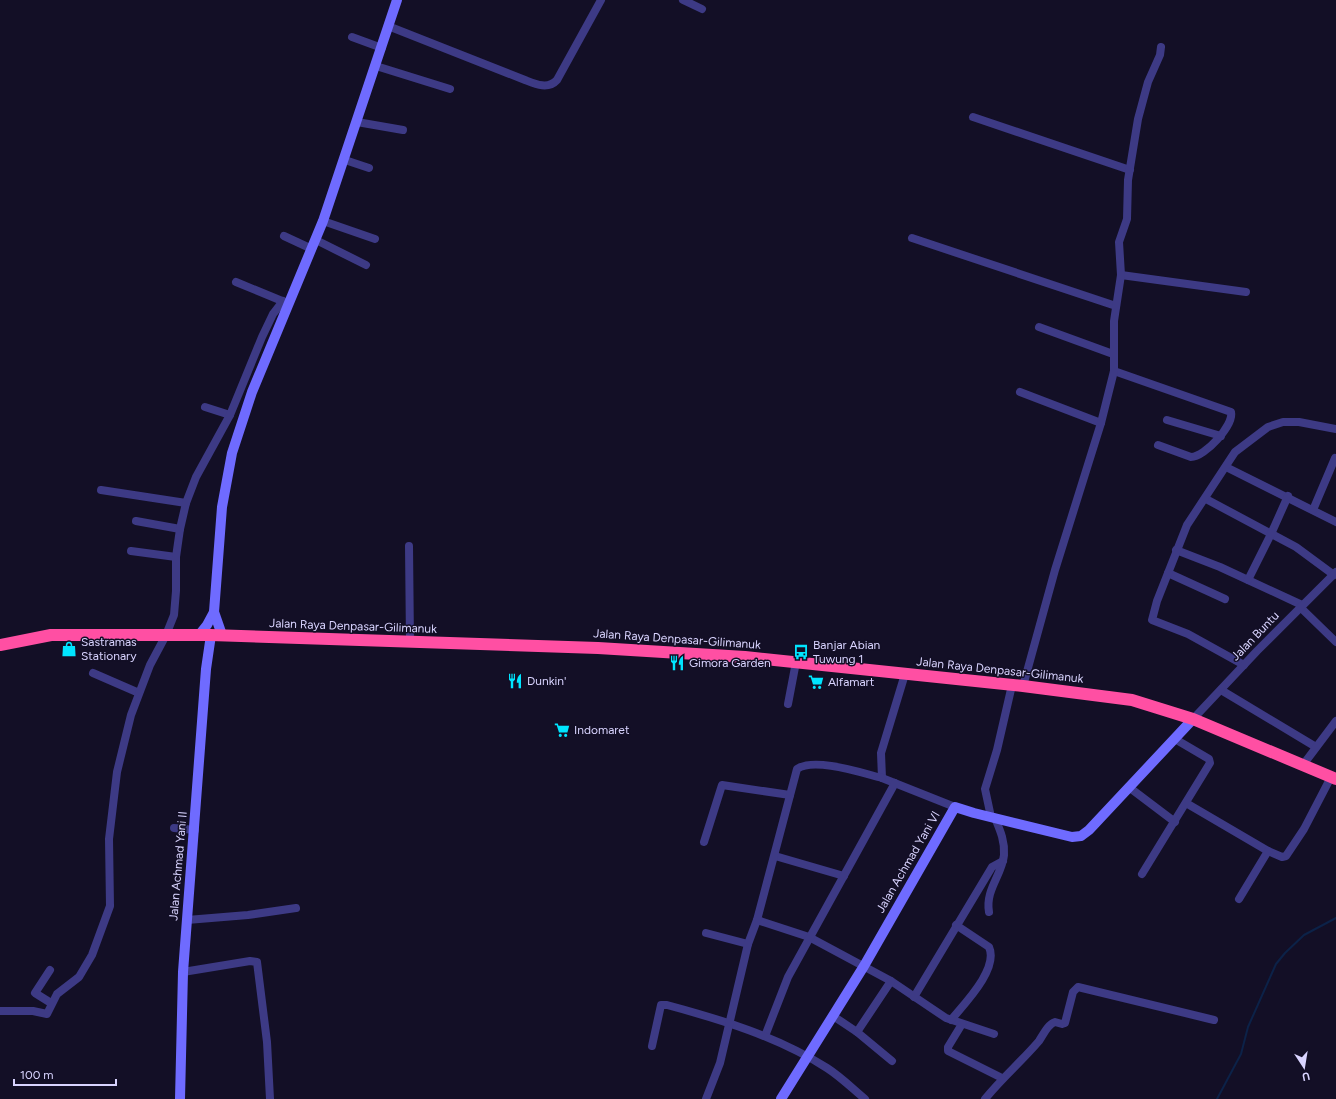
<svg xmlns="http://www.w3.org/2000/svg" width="1336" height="1099" font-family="Figtree,sans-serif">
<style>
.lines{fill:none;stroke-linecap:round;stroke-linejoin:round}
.stream{stroke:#0c2248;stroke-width:2}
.street{stroke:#3d3a85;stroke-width:8}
.secondary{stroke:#6f6bff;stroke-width:10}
.highway{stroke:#ff4fa3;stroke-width:12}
.labels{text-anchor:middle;stroke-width:3;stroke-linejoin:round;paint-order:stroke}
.street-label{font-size:12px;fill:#d9d4ff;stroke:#130f26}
.poi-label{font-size:12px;fill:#d9d4ff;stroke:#130f26;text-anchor:start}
</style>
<rect width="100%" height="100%" fill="#130f26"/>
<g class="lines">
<polyline class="stream" points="1217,1099 1241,1054 1248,1027 1276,964 1285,953 1304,935 1336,918"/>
<g class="street">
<polyline points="683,0 702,9"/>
<path d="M388,26L525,80C535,84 548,90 557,80L601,0"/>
<polyline points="352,37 382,48"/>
<polyline points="376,66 450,89"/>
<polyline points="973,117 1130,170"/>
<polyline points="357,122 403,130"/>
<polyline points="345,160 369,168"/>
<polyline points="323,221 375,239"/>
<polyline points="284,236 312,249"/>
<polyline points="912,238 1116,306"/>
<polyline points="316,240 366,265"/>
<polyline points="1121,275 1246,292"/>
<polyline points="236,282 287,303"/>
<polyline points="1039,327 1113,354"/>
<path d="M1114,371L1231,412C1234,425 1205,457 1191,457L1158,445"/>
<polyline points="1020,392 1101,423"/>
<polyline points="205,407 230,415"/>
<polyline points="1167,420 1221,436"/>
<polyline points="1226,467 1336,522"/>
<polyline points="101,490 186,503"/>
<polyline points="1206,499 1296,547 1334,575"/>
<polyline points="1313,510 1335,458"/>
<polyline points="136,521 180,529"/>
<polyline points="409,546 410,643"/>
<polyline points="1176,550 1220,567 1302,605"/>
<polyline points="131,551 176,557"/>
<polyline points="1168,573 1225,599"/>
<polyline points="1248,580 1271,534 1288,496"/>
<polyline points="1300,607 1336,642"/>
<polyline points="1244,665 1188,634 1152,620 1157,601 1187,525 1235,452 1268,427 1283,422 1299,422 1336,429"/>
<polyline points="93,673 139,693"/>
<polyline points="905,674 881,753 882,778 955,807"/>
<polyline points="1023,686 1055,570 1101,423 1114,371 1114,321 1121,275 1119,242 1127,219 1128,180 1138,119 1148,82 1160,55 1161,47"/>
<polyline points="1221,690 1316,747"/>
<polyline points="788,704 796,662"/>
<polyline points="1193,719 1257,651 1336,572"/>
<polyline points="1303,765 1336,721"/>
<polyline points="1130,788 1175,822"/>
<polyline points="1186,803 1268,851 1282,857 1286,856 1304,829 1331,777"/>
<polyline points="991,817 985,789 997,750 1012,685"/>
<polyline points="174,828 195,830"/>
<polyline points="704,842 722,785 790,795"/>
<polyline points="775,856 844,876"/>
<polyline points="1142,874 1210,763 1209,759 1175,739"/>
<polyline points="1239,899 1268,851"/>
<path d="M989,912C985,890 1002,875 1004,855C1005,841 1000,830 995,818"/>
<polyline points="187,920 248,915 296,908"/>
<polyline points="757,920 809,937 891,981 946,1018 994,1034"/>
<polyline points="706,933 748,944"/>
<polyline points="50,970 35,993 51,1003"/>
<polyline points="183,972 250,961 257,962 267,1042 270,1099"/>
<polyline points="914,997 992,867 1003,861"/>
<polyline points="0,1011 33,1011 47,1014 57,994 79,977 92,955 110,906 109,839 117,772 131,715 150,665 166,635 174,615 176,591 176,557 180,529 186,503 196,477 230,415 262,337 273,314 283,301"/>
<polyline points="833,1016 857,1032 892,1061"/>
<path d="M951,1020C964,1004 999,969 989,947L956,925"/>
<polyline points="962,1024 948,1047 948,1051 1002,1078"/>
<polyline points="857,1032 891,981"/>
<polyline points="765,1036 788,977 895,783"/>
<path d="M652,1046L661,1005H667C723,1020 778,1037 827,1068C841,1077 853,1089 865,1099"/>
<path d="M706,1099L720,1063L748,944L757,920L797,769C814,757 862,773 882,778"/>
<path d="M985,1099C1002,1078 1022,1061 1039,1041C1043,1035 1048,1024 1055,1022L1062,1024L1065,1023L1073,992L1078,987L1214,1020"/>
</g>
<g class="secondary">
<polyline points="199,635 207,625 214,612"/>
<polyline points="222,635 214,612 222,507 232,453 252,392 323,221 397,0"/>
<polyline points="180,1099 183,972 206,669 211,635"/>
<polyline points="781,1099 864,966 955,807 974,813 1072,837 1081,836 1089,830 1193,719"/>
</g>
<polyline class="highway" points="0,645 51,635 211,635 598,648 745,657 1023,686 1132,700 1193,719 1336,779"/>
</g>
<defs>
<g id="shop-bare" transform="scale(1.2)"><path d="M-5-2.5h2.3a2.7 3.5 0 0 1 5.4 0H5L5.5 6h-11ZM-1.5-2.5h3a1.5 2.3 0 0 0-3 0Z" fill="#00e5ff" stroke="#130f26" stroke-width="2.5" paint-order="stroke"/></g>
<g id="bus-bare" transform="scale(1.2)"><path d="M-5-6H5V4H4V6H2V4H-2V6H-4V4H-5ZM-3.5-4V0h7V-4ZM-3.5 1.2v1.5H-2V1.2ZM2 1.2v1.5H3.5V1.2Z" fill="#00e5ff" stroke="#130f26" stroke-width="2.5" paint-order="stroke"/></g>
<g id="restaurant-bare" transform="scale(1.2)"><path d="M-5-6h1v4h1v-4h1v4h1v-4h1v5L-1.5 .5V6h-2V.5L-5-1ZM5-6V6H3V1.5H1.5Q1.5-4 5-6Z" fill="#00e5ff" stroke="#130f26" stroke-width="2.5" paint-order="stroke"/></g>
<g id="supermarket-bare" transform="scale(1.2)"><path d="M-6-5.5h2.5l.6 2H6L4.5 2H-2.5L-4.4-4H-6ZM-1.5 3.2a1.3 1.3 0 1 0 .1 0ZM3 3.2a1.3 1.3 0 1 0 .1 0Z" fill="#00e5ff" stroke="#130f26" stroke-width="2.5" paint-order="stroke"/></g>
</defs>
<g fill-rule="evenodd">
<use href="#shop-bare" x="69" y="649"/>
<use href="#bus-bare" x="801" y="652"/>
<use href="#restaurant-bare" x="677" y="663"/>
<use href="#restaurant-bare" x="515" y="681"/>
<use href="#supermarket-bare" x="816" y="682"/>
<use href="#supermarket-bare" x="562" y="730"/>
</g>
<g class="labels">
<g class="street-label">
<text transform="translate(353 626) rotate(2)" y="4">Jalan Raya Denpasar-Gilimanuk</text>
<text transform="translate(1255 636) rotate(-46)" y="4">Jalan Buntu</text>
<text transform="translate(677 639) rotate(4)" y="4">Jalan Raya Denpasar-Gilimanuk</text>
<text transform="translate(1000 670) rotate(6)" y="4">Jalan Raya Denpasar-Gilimanuk</text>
<text transform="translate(908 862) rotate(-60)" y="4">Jalan Achmad Yani VI</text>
<text transform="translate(178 866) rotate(-85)" y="4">Jalan Achmad Yani II</text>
</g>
<g class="poi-label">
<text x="81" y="646">Sastramas<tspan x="81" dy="14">Stationary</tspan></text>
<text x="813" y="649">Banjar Abian<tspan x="813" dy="14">Tuwung 1</tspan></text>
<text x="689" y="667">Gimora Garden</text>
<text x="527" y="685">Dunkin'</text>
<text x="828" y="686">Alfamart</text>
<text x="574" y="734">Indomaret</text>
</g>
</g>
<g transform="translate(1304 1067) rotate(168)" stroke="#130f26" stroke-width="3" paint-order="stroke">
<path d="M0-3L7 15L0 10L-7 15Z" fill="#d9d4ff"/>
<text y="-6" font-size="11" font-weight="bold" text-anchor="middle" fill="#d9d4ff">U</text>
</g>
<path d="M14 1079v6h102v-6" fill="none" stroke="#d9d4ff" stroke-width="2"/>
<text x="20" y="1079" font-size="12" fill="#d9d4ff" stroke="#130f26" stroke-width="3" paint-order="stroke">100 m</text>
</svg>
